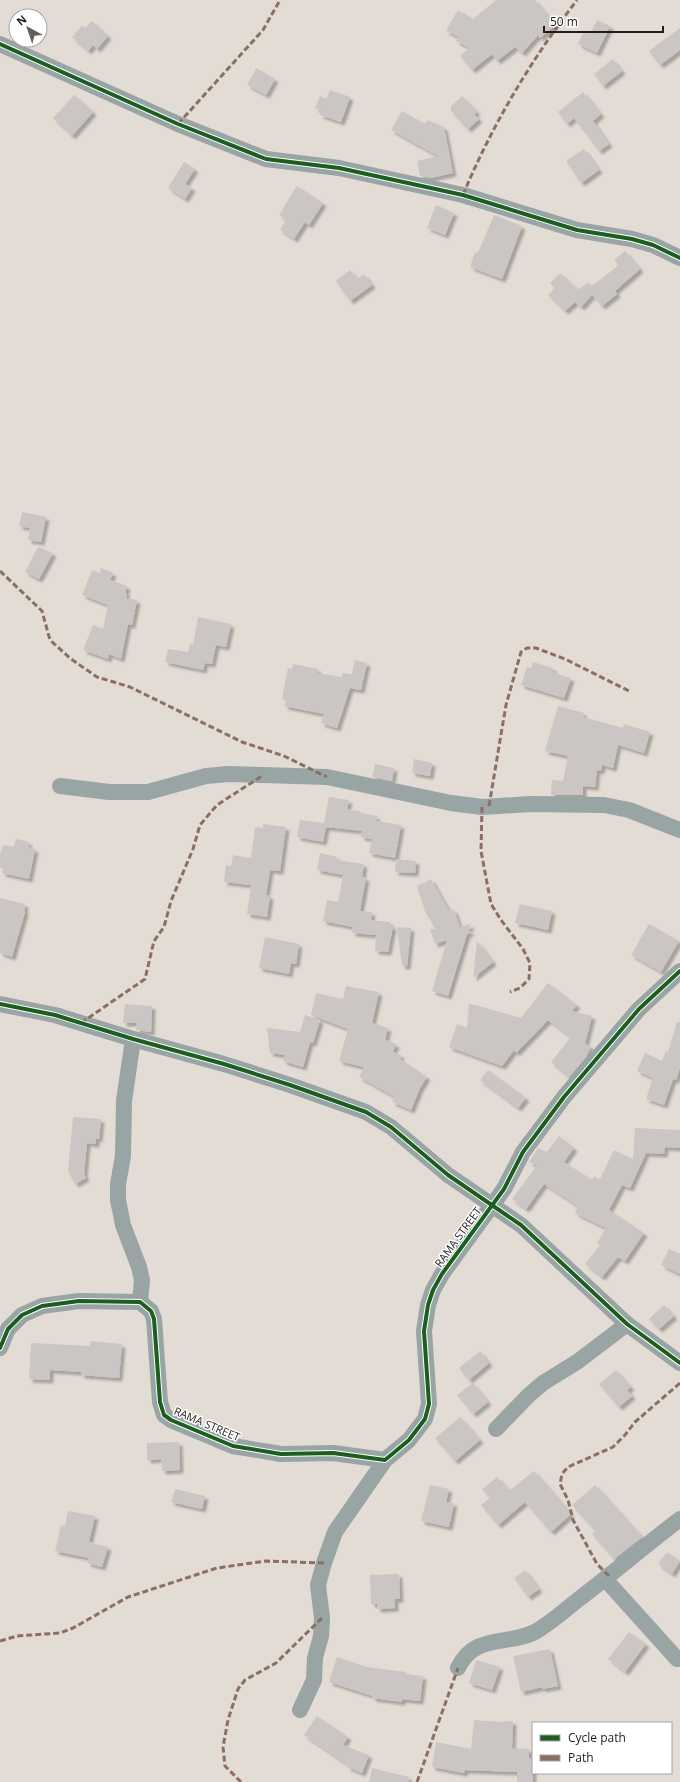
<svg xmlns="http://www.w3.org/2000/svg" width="680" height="1782" font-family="'Open Sans',sans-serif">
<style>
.building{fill:#cbc5c4;filter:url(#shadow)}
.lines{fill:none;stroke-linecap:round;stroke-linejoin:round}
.minor{stroke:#99a4a5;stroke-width:16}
.quiet{stroke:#8d6e63;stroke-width:3;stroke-dasharray:6 3;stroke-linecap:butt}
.cycleway-casing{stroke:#fff;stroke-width:6}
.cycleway{stroke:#1b5e20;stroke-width:4}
.labels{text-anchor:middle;stroke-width:3;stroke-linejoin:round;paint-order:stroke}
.street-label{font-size:11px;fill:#201c17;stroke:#fff}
</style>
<defs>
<filter id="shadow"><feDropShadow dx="3.5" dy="3.5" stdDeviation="1" flood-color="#0004"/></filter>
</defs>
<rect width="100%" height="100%" fill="#e2dcd5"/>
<g class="building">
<polygon points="496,0 535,0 556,24 540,38 538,35 522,53 515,47 497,61 492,54 472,70 460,56 470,48 456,41 459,37 446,31 458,10 473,19"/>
<polygon points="597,20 610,26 597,53 578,44 584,31 590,34"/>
<polygon points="92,21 108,36 97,49 93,45 88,51 72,37 82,26 85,28"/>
<polygon points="680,28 680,50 660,65 649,51"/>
<polygon points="613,59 622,71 603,86 594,74"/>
<polygon points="256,68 275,79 266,95 247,85"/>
<polygon points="330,90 350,97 341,122 320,115 322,111 315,108 320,96 326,99"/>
<polygon points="583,92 601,114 593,121 609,144 599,151 574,118 567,124 558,112"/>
<polygon points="74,95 93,112 72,136 53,118"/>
<polygon points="462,96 477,112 474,114 479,119 468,129 451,111 451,106"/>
<polygon points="402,111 425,124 427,120 444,127 453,173 431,178 420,176 417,161 438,156 391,130"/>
<polygon points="584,149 599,170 581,183 566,161"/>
<polygon points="184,162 195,169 185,184 192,188 185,199 168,188"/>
<polygon points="297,186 323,203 309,225 305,222 294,239 280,230 286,220 279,215"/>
<polygon points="436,205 454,213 445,235 427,228"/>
<polygon points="494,215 522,226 502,279 470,267 475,252 478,253"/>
<polygon points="625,251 640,269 615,291 617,294 602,306 592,295 581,307 575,302 565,311 548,295 555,288 550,283 560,273 578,290 588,282 592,286 619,265 614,260"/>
<polygon points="350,270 357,279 364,274 372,285 350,301 336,281"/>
<polygon points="22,512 46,517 41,542 28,540 30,528 19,526"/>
<polygon points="38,547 53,553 39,579 25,572"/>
<polygon points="101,568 113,573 110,580 127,586 125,593 127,593 126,598 137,600 132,625 128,624 121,659 109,654 108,659 83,650 93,625 103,629 108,605 82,595 92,570 100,573"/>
<polygon points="198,617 231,624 226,647 216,645 212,664 205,663 203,670 165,662 168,649 188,652 190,644 193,645"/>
<polygon points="355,660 367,663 361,690 350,688 337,728 321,723 324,714 284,706 286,700 282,699 285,683 288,668 292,669 293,664 318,669 317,673 342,677 342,673 352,674"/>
<polygon points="533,662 553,668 552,672 571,678 564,698 521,685 527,667 531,668"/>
<polygon points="558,706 584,713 583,717 623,728 624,724 650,732 644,753 618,745 613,768 602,765 601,771 597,770 595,787 583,786 583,795 551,795 552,780 563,781 568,756 545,751"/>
<polygon points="414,759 432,763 430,776 412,773"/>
<polygon points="375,764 394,768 392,781 372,777"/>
<polygon points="329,797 349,800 347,809 360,811 360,813 377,816 376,821 401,825 395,858 369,853 372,839 361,837 362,831 326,827 323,842 297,837 300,820 324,823"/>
<polygon points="263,824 286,827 280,871 270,870 266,895 270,896 267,917 247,914 251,885 224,882 226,865 231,866 233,855 251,858 255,827 263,828"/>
<polygon points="16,839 29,842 28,847 35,849 29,879 2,873 3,868 0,868 0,855 3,845 14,847"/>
<polygon points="320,853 337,857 336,860 364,864 362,877 366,878 360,911 372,912 371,920 390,922 390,926 393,926 388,952 375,951 376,935 352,933 353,927 323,921 327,900 338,902 343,875 317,870"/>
<polygon points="396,859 416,861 415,873 395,872"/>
<polygon points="431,879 449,911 454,910 460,927 471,924 468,931 472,932 467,934 448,996 432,991 447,940 435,944 430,929 435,929 425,911 417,886"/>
<polygon points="0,898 25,904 24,911 25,912 12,957 0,953"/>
<polygon points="520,904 552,911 548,930 515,923"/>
<polygon points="649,924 679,941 661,972 631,955"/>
<polygon points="397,927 411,928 407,966 402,966"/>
<polygon points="265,937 299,944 296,964 291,963 289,974 259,968"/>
<polygon points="477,941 493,962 473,978"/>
<polygon points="548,983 577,1005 572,1011 592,1016 585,1044 591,1046 586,1057 569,1077 551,1062 571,1037 548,1020 516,1053 514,1050 502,1066 449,1047 457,1024 467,1028 469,1004 479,1006 521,1018"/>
<polygon points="346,986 379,992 372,1023 388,1028 385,1040 396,1044 393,1052 401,1055 400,1059 427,1077 420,1088 411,1110 392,1102 395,1097 359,1077 364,1067 339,1061 348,1029 311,1015 316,993 343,999"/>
<polygon points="125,1004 152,1006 151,1032 136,1030 137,1023 123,1023"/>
<polygon points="305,1015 320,1020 313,1043 310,1042 303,1067 283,1061 285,1055 270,1053 267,1028 300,1032"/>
<polygon points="677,1022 680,1022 680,1068 676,1080 673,1079 664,1105 646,1099 653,1078 637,1071 645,1053 662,1061 666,1051 668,1052"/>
<polygon points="488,1070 526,1098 518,1108 480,1080"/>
<polygon points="73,1117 101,1119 99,1139 96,1138 96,1144 87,1143 84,1174 86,1178 75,1184 68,1171"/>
<polygon points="635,1128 680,1130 680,1148 665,1147 664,1154 646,1153 630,1188 622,1185 609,1210 644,1233 625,1261 618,1257 602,1277 585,1264 600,1245 597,1243 606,1228 575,1213 578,1206 544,1184 526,1209 512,1199 537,1165 529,1162 538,1148 547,1152 559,1136 574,1148 564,1162 592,1180 594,1176 600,1179 614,1150 633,1159"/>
<polygon points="669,1249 680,1254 680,1274 661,1265"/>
<polygon points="664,1305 674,1316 659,1329 649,1319"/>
<polygon points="91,1341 122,1344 119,1378 81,1375 81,1372 50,1370 50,1380 29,1379 31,1343 90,1346"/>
<polygon points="480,1351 489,1363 469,1380 459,1368"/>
<polygon points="616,1370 631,1387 627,1390 632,1396 619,1407 599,1384"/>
<polygon points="473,1383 488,1402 473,1414 457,1395"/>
<polygon points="460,1417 480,1440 455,1461 435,1438"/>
<polygon points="179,1442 180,1470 162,1471 161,1459 147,1460 147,1443"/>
<polygon points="534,1471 571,1514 551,1532 525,1502 498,1525 481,1505 490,1498 482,1489 497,1477 509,1491"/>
<polygon points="430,1485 449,1489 446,1502 454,1503 449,1527 421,1521"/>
<polygon points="595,1485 642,1537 614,1559 592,1534 595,1531 572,1505"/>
<polygon points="175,1489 205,1496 202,1509 171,1502"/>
<polygon points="68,1511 95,1516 89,1542 108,1547 102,1567 87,1563 89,1558 55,1551 61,1525 65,1526"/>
<polygon points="667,1552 680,1561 672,1574 658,1564"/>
<polygon points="525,1570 539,1589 528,1597 514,1578"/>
<polygon points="399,1574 400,1599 395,1599 395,1608 377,1609 377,1604 371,1604 370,1575"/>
<polygon points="629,1632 646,1644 625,1672 608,1659"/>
<polygon points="550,1649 558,1686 542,1689 542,1687 521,1692 513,1656"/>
<polygon points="337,1657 367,1667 406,1672 405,1674 423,1676 420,1701 402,1699 402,1702 372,1698 373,1696 329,1682"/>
<polygon points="476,1660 500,1667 492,1690 469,1683"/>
<polygon points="317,1716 348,1737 343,1745 369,1755 362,1773 347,1767 348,1765 304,1735"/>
<polygon points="474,1720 499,1722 513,1721 512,1748 529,1749 529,1758 533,1758 533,1782 517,1782 517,1772 465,1770 464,1773 432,1767 436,1742 471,1749"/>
<polygon points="372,1768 409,1777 408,1782 369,1782"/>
</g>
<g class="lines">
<g class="minor">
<polyline points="0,44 178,124 266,159 339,168 463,195 577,230 632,239 653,245 680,258"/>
<polyline points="60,786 109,792 148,792 206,776 228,774 327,777 451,803 482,807 531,804 604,805 629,810 680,830"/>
<polyline points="0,1004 55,1015 133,1039 224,1064 290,1085 366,1112 391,1127 448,1175 521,1225 627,1324 680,1363"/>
<polyline points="133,1039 124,1101 123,1156 118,1184 118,1200 123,1225 139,1267 142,1280 140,1302"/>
<polyline points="0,1348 8,1329 22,1315 42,1306 79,1301 140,1302 151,1311 154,1319 160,1402 164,1415 171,1420 233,1446 281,1454 333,1453 385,1460 409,1440 425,1419 429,1404 424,1331 428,1305 433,1290 442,1274 504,1189 523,1152 564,1097 639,1009 680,971"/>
<polyline points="496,1429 529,1395 543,1383 577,1362 627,1324"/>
<polyline points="605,1579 677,1659"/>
<path d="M458,1668C475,1633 507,1646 535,1632C551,1623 565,1610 579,1599C613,1573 646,1545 680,1519"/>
<polyline points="300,1710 314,1680 315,1658 321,1636 322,1618 318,1585 324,1563 335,1532 385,1460"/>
</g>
<g class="quiet">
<polyline points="178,124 263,30 280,0"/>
<path d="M463,195C492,125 531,60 577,0"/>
<polyline points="0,571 42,611 50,640 71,659 97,677 130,687 242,742 284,756 327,777"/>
<polyline points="489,806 506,705 521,652 527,648 536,648 565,659 629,691"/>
<polyline points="482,807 481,851 491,904 501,920 523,949 530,963 529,979 520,988 510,992"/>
<polyline points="81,1023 145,979 154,941 164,927 171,901 193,849 200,825 217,805 262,776"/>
<polyline points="609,1576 597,1564 573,1520 568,1500 560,1484 562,1474 568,1467 613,1447 625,1435 635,1422 680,1383"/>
<polyline points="0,1641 17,1636 60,1633 73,1628 128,1597 217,1568 266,1561 324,1563"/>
<polyline points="241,1782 225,1766 223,1747 228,1720 238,1689 245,1680 276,1663 322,1618"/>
<polyline points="417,1782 458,1668"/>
</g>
<g class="cycleway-casing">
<g id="cycleway">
<polyline points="0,44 178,124 266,159 339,168 463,195 577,230 632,239 653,245 680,258"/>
<polyline points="0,1004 55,1015 133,1039 224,1064 290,1085 366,1112 391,1127 448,1175 521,1225 627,1324 680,1363"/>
<polyline points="0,1348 8,1329 22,1315 42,1306 79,1301 140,1302 151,1311 154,1319 160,1402 164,1415 171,1420 233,1446 281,1454 333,1453 385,1460 409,1440 425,1419 429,1404 424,1331 428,1305 433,1290 442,1274 504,1189 523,1152 564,1097 639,1009 680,971"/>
</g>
</g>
<use href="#cycleway" class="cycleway"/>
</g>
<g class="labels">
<g class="street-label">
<text transform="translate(458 1237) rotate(-54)" y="4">RAMA STREET</text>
<text transform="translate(207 1424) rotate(23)" y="4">RAMA STREET</text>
</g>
</g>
<rect x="532" y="1722" width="140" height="52" fill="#ffffff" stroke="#a6a4a2"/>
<rect x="540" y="1735" width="20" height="6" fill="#1b5e20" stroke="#a6a4a2"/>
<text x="568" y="1742" font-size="12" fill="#201c17">Cycle path</text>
<rect x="540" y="1755" width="20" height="6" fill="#8d6e63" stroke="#a6a4a2"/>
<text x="568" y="1762" font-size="12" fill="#201c17">Path</text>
<g transform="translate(28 28) rotate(320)"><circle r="19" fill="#ffffff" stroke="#a6a4a2"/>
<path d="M0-3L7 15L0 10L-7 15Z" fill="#645f5a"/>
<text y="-6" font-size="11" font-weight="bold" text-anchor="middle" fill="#201c17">N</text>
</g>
<path d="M544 26v6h119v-6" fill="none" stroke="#201c17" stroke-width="2"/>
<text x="550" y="26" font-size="12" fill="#201c17" stroke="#ffffff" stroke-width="3" paint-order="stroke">50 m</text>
</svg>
